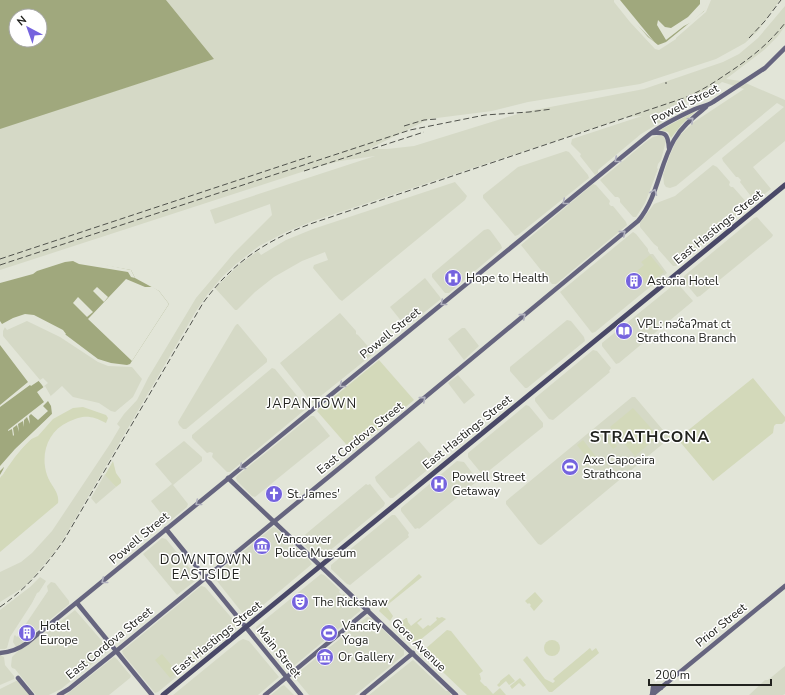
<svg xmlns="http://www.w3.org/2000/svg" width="785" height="695" font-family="'Nunito Sans',sans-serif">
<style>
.built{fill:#d5d9c6}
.green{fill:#d3d9ba}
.water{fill:#a0a87d;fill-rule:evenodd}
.pier{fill:#e2e5d8}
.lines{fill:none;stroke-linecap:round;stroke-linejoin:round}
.secondary{stroke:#66657f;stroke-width:4.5}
.primary{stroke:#4a4968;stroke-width:5}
.rail{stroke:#50524c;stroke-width:1;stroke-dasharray:6 3;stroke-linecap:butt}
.oneway{stroke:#b2b2bf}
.labels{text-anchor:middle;stroke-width:3;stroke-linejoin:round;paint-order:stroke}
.street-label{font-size:12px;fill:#21221e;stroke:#fff}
.poi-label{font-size:12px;fill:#21221e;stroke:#fff;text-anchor:start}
.neighbourhood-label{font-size:13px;letter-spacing:1px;fill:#21221e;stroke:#fff}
.district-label{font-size:16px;font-weight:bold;letter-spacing:1px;fill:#21221e;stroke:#fff}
</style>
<rect width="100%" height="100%" fill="#e2e5d8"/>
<g class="built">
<polygon points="166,0 614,0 614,2 630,22 655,49 659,50 676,39 676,38 706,12 711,0 780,0 758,31 745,43 716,59 640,84 528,102 492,111 429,119 369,149 387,149 414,146 524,112 644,89 723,62 739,54 758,38 785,6 785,26 778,36 764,50 726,79 741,81 785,100 785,141 753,167 771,189 757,200 753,199 740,182 741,180 738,177 736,177 723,161 722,158 784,107 777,103 676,186 670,188 666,187 664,184 663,175 670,155 678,137 694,122 744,89 722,82 709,92 700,97 670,107 671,116 641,134 598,170 598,173 595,175 580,156 581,154 571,144 572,139 642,116 627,117 313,221 286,232 259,246 236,264 222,277 207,295 196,311 64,538 53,554 31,580 21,589 0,602 0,572 21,562 32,553 52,531 110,444 120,427 117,424 124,414 137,400 148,378 196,298 234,253 272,215 270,204 215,224 210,210 375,156 340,161 317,167 0,270 0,128 214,59"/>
<polygon points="660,135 664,137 666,141 661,160 658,164 657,168 658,169 645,203 636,217 633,217 620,202 620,199 618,197 615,197 600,180 647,141 653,137"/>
<polygon points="566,151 569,152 588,175 589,178 518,235 515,236 483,198 483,195 518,167"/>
<polygon points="713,165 717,167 730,182 729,185 731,187 733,187 748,204 748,207 676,266 673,266 658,249 658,247 654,244 640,227 640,223 654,204 675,196"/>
<polygon points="455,182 467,196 465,200 342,301 339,299 313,268 314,265 328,260 325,252 302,261 274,277 255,292 237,310 235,310 215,288 241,263 258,251 261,255 286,240 313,229"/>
<polygon points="593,184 596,185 610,201 609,204 611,206 613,206 626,222 627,225 556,284 552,284 521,245"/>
<polygon points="757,217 773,235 772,237 700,296 697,297 683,280 684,276 754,218"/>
<polygon points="488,229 490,230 501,245 502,248 449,293 445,293 432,277 432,274 484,230"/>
<polygon points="633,232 636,234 648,249 648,251 650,254 653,254 667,273 595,332 592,333 560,292"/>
<polygon points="425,278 440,297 441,299 406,327 390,307"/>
<polygon points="676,283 678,284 693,301 619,363 616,364 602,346 602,343"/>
<polygon points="340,313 356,331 356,334 358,335 372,351 373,354 312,403 280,363"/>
<polygon points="567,320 571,321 584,337 585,341 527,388 525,388 510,371 510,367"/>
<polygon points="0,321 7,330 27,321 60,337 98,362 108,366 132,367 142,379 133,397 115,412 111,411 99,403 73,397 62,386 44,402 37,392 48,383 43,378 31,386 0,345"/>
<polygon points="237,324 238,324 267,359 267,362 186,429 183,429 179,425 178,422 235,326"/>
<polygon points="462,328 465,328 479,346 464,360 448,339"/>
<polygon points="593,350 597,351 611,368 609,371 610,372 553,420 549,419 535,401 535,398"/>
<polygon points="272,368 275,369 307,408 230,472 227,472 212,457 213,453 210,452 207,453 192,438 192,435"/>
<polygon points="458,375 475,395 464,404 448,383"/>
<polygon points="632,397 635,397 668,436 669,441 665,442 546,541 541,545 538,544 506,504 506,501"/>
<polygon points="526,405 529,406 543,423 543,427 485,474 482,474 468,457 468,453"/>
<polygon points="311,416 314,416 330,436 255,497 252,496 237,481 236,478 237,476"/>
<polygon points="184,441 202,457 202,461 173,485 188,504 187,507 171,520 167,521 151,501 172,484 155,464"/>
<polygon points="419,441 437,462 393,498 390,498 376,481 375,477"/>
<polygon points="457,461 464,462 476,478 475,481 476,482 419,529 418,528 415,529 401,511 401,508"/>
<polygon points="105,474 116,487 96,504 91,498"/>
<polygon points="366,484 368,485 370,484 385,503 384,506 322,557 319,558 316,556 301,542 302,540 301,538"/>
<polygon points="392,515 395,515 409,533 408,535 409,537 350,585 347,584 331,569 331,565"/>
<polygon points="273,527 276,528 310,561 312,564 250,616 247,617 244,615 213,576"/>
<polygon points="162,538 166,539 196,576 195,581 177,595 143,554"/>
<polygon points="321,574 324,575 340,590 339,592 342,595 344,594 360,609 360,611 290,669 286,670 285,665 257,631 256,627"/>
<polygon points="40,577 46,581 39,592 37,593 32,603 10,637 7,648 5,649 0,649 0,610 30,587"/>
<polygon points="51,582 55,583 69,601 69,604 24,641 23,644 16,647 13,642 14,636 15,635 17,637 48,591 47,586"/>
<polygon points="201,586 205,587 236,623 236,628 158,692 155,693 123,654 122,651"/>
<polygon points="75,610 109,649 108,651 61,689 49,695 36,695 15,669 12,668 11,666 12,657 21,648 50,630"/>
<polygon points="367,617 371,618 404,650 404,655 355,695 309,695 295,678 295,675"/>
<polygon points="243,639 249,641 279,677 258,695 173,695 239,641"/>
<polygon points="0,655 4,657 5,665 14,676 14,679 0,685"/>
<polygon points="114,657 116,658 131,676 130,678 109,695 66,695"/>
<polygon points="413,660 446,691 449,691 451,695 369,695"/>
<polygon points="785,666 785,694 783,695 749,695 765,680 768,680"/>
<polygon points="16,681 18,681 29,695 0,695 0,689"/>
<polygon points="284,685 294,695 271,695 282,686"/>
</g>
<g class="green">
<polygon points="696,111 682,124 671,138 668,132 660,130"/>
<polygon points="650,255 664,272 647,286 636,272 644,265 641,262"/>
<polygon points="379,360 414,400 354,450 352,451 317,411"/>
<polygon points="753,378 785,417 785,421 782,424 776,424 774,426 773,433 713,481 681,443 676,441 669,441 668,436 676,438 681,436"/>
<path d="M83,407L106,415L108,418L106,423C90,415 84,415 68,422C48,431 40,454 47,475C50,485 60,492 58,503L0,552V478L15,457L29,440L38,436L53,419L73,408Z"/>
<polygon points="633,408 658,436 635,456 610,427"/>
<polygon points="608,435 617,446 613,449 604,438"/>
<polygon points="583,440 597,458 591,463 577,445"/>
<polygon points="113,461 116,473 121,480 121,483 116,487 105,475"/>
<polygon points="419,574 422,577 386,606 393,616 390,621 379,611 381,608"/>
<polygon points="535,592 543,601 534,611 530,606 531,605 529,603 528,604 525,601"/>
<polygon points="437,617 439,618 442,617 446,619 415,644 395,627 395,624 399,623 406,618 407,618 408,622 411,626 421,618 422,619 417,623 423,629 428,625 430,626 437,620 436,618"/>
<polygon points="447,630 451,631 483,671 479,674 480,675 481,679 480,681 485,686 486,686 493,694 500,688 506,695 467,695 424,654 424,650"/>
<circle cx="552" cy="648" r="8"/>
<polygon points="590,648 592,651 596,648 599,653 552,692 549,692 523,660 527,656 545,679 553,683 555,681 553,679"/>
<polygon points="162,654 177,672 170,678 155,660"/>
<polygon points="509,674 515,681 509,685 506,681 499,687 497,685 500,682 500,681"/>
<polygon points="520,678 526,685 523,687 519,683 512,689 510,686"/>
</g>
<g class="water">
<path d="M0,0H166L214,59L0,129ZM16,16H40V40H16Z"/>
<polygon points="616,0 706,0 704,11 666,42 658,45 648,37"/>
<path d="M69,259L131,270L135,278L159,291L169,304L130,364L127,365L111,363L98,359L66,335L49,327L32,316L27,315L4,325L1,336L42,385L51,400L53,413C35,432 12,451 0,475V281Z"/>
</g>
<g class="pier">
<polygon points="615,0 620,0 656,44 633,21"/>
<polygon points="700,0 707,0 705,10 692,22 684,26 666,40 657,25 658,20 665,27 671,28 688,17 700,4"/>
<polygon points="72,258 131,270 135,278 131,277 128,272 79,264 73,261 65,262 37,271 33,274 0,283 0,279 61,260"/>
<polygon points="126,279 145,287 153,287 159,291 169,304 132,361 88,319"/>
<polygon points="97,287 108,297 104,302 93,291"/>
<polygon points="78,297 93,312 87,317 73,303"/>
<polygon points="25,314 34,315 63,330 66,334 64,336 62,335 32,318 23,318 5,327 3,331 3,336 40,380 31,386 30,385 0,407 0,405 28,382 0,345 0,321 2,324 13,318"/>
<polygon points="45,386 53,400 55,413 55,416 14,456 2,476 4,467 0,471 0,466 15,449 52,414 51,406 48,401 43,406 48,411 38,420 31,414 29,416 30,424 27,417 24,420 24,427 23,421 18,424 19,432 17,425 13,428 14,435 13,436 12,429 8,431 8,430 44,402 37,392"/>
</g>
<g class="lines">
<g class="secondary">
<path d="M652,133C666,132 668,134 669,148"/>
<polyline points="228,478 456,695"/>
<polyline points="166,529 301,695"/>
<polyline points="77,603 152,695"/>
<path d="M0,653C11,652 19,649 27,643L650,134C663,124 680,116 695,109C702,106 708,106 713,102L765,68L785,48"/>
<polyline points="18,678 32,695"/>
<path d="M59,695L69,689L120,648L348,461L638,221C658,197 659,166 674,140C682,126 694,117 706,107"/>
<polyline points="265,695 368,610"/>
<polyline points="362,695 413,653"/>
<polyline points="652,695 785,586"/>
<polyline points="652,695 653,687 661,688"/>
</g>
<polyline class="primary" points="163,695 785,185"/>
<g class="rail">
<polyline points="749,38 765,21 781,0"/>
<polyline points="665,83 667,83"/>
<polyline points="404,126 424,120 437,119"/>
<polyline points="304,171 424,132"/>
<polyline points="0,259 311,156"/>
<polyline points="0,265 410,130 485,115 529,112 552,109"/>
<path d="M0,607C26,589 46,566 64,540L203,303C232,263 266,240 313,223L684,98C699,92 712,84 725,75C748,60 768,45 785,23"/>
</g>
</g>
<defs><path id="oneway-chevron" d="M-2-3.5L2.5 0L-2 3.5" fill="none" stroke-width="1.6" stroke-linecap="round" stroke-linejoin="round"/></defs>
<g class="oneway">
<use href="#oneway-chevron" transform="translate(691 120) rotate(-42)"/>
<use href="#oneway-chevron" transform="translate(617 160) rotate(141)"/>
<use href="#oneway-chevron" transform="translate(654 192) rotate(-68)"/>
<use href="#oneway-chevron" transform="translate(565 202) rotate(141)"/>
<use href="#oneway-chevron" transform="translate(623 233) rotate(-40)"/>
<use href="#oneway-chevron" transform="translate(443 303) rotate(141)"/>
<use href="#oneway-chevron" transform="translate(523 316) rotate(-40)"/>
<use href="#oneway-chevron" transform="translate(342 385) rotate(141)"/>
<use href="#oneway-chevron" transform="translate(423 399) rotate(-40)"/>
<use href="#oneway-chevron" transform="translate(242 467) rotate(141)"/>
<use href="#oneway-chevron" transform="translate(198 503) rotate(141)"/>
<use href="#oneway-chevron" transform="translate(104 581) rotate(141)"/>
</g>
<defs>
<g id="hospital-disc" transform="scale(0.9)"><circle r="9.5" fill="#7563de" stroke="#fff"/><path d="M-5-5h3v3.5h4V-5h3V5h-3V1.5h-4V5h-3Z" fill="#fff"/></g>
<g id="building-disc" transform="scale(0.9)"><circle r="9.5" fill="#7563de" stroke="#fff"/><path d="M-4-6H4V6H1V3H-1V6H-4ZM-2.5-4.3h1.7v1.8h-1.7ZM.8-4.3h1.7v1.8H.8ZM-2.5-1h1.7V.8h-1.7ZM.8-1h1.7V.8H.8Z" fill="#fff"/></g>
<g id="library-disc" transform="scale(0.9)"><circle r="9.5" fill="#7563de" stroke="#fff"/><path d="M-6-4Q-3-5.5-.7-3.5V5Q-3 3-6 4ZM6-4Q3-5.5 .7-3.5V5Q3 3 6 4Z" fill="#fff"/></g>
<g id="stadium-disc" transform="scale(0.9)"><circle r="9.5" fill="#7563de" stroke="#fff"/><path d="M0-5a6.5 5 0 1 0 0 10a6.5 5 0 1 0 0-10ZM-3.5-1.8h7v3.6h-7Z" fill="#fff"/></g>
<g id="church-disc" transform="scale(0.9)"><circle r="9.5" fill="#7563de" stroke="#fff"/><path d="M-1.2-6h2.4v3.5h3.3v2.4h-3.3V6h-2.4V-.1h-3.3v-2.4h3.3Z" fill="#fff"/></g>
<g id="museum-disc" transform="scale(0.9)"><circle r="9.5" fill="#7563de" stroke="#fff"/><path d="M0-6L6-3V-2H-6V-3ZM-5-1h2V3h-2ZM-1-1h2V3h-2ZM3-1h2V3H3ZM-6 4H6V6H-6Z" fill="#fff"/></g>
<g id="theatre-disc" transform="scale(0.9)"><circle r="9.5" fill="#7563de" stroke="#fff"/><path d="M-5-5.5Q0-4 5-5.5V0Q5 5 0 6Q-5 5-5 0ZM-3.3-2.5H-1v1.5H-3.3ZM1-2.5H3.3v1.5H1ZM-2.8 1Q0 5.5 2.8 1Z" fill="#fff"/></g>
</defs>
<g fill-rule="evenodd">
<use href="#hospital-disc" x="453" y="278"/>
<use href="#building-disc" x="634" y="281"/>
<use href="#library-disc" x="624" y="331"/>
<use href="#stadium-disc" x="570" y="467"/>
<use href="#hospital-disc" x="439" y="484"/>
<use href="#church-disc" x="274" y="494"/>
<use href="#museum-disc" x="262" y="546"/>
<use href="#theatre-disc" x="300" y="602"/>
<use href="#building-disc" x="27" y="633"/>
<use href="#stadium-disc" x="329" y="633"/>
<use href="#museum-disc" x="325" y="657"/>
</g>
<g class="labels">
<g class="street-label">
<text transform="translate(685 104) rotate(-27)" y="4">Powell Street</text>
<text transform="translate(718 227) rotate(-39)" y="4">East Hastings Street</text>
<text transform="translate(390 333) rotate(-39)" y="4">Powell Street</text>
<text transform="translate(467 432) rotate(-39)" y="4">East Hastings Street</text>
<text transform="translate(360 438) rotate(-39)" y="4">East Cordova Street</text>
<text transform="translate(139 538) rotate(-40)" y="4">Powell Street</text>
<text transform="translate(721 625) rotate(-39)" y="4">Prior Street</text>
<text transform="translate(217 638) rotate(-39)" y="4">East Hastings Street</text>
<text transform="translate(109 643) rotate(-39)" y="4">East Cordova Street</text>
<text transform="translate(419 645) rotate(44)" y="4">Gore Avenue</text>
<text transform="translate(279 652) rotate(51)" y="4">Main Street</text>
</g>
<g class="poi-label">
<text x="466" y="282">Hope to Health</text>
<text x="647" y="285">Astoria Hotel</text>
<text x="637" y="328">VPL: nə́c̓aʔmat ct<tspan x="637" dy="14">Strathcona Branch</tspan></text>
<text x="583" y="464">Axe Capoeira<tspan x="583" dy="14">Strathcona</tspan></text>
<text x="452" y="481">Powell Street<tspan x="452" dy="14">Getaway</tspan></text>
<text x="287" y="498">St. James'</text>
<text x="275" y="543">Vancouver<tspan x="275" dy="14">Police Museum</tspan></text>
<text x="313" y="606">The Rickshaw</text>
<text x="40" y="630">Hotel<tspan x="40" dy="14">Europe</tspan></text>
<text x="342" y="630">Vancity<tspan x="342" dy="14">Yoga</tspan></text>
<text x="338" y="661">Or Gallery</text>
</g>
<g class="neighbourhood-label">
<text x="312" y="408">JAPANTOWN</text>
<text x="206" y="564">DOWNTOWN<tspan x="206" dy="15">EASTSIDE</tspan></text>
</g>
<g class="district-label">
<text x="650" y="442">STRATHCONA</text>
</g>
</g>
<g transform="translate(28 28) rotate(319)"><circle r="19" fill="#ffffff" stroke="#a6a7a5"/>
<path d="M0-3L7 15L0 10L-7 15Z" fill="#7563de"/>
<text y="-6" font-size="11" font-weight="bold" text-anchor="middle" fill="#21221e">N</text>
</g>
<path d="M649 679v6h122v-6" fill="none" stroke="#21221e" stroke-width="2"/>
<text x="655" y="679" font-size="12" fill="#21221e" stroke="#ffffff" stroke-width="3" paint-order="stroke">200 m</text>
</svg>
